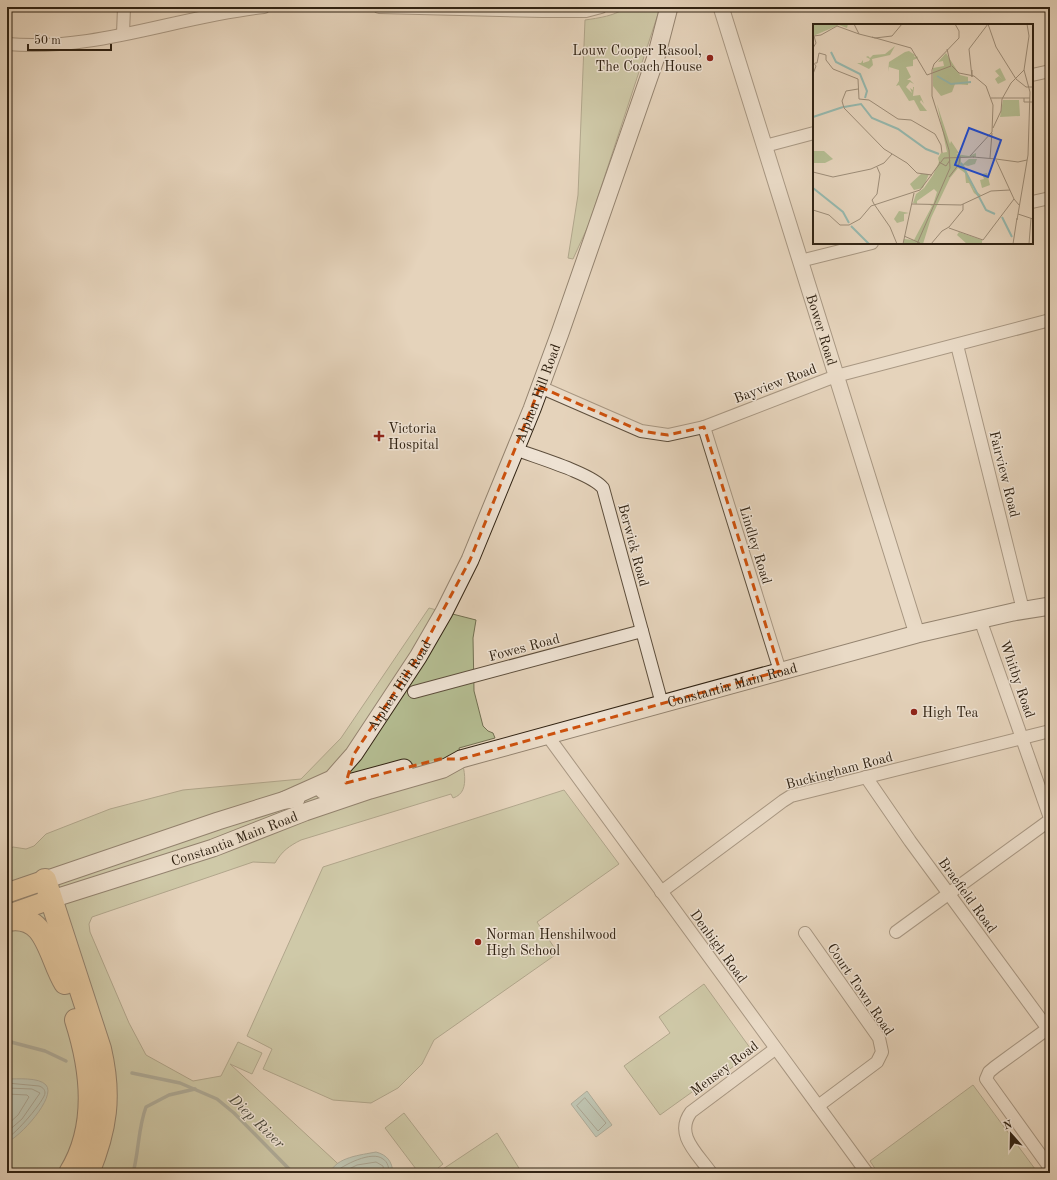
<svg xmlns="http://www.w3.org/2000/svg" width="1057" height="1180" font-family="'Old Standard TT',serif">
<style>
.green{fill:#b4bc91;stroke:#727052}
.water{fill:#96b8ae;stroke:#6e7c70}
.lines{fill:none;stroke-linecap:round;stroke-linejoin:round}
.shore{stroke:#646e60;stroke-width:1}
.stream{stroke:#6e7c70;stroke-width:3.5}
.minor-casing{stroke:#5e4f3d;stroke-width:14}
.tertiary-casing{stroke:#5e4f3d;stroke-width:17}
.secondary-casing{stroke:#312313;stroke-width:19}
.primary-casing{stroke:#312313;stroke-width:21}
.motorway-casing{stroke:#312313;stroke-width:24}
.minor{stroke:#eee2d3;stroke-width:12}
.tertiary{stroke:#eee2d3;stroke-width:15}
.secondary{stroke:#eee2d3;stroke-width:17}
.primary{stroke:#e2ba7e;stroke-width:19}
.motorway{stroke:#e2ba7e;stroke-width:22}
.marked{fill:none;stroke:#cd510d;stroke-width:3;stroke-dasharray:8 5;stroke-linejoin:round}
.poi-dot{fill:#8f2418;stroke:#eee2d3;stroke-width:1.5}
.labels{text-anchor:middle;stroke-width:3;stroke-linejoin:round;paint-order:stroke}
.poi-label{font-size:14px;fill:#312313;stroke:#eee2d3;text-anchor:start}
.street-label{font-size:14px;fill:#312313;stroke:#eee2d3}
.water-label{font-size:15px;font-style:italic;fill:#4a483a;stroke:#eee2d3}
.inset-river{fill:none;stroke:#96b8ae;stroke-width:2}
.inset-road{fill:none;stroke:#9d8d78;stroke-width:1}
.view{fill:#1d4ed8;fill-opacity:0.15;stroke:#1d4ed8;stroke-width:2}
.inset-edge{fill:none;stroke:#312313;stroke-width:2}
</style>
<rect width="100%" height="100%" fill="#e5d3bb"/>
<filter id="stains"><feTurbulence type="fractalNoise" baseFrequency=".005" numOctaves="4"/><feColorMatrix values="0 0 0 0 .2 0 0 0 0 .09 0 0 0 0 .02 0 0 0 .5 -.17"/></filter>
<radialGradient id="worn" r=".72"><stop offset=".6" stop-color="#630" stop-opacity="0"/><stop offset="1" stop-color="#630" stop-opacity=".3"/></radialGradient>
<g class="green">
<path d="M626,7H658L659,11L589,224L573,259L568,258L578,195L585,20C598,18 616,16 626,7Z"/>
<path d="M429,608L476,620L473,638L474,691L483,726L488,731L493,733L495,738L459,748C462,763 473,792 453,798L451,794L301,840C289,846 282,851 275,863L253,862L92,917L89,924L90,932L129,1023L146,1055L193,1081L221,1076L238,1042L262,1053L252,1074L230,1064L348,1173H7V850L13,847L26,849L34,846L46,834L110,809L183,790L301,779L341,738Z"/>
<polygon points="564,790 619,864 537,922 558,953 434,1040 422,1064 398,1088 371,1103 333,1100 263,1069 272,1049 247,1036 323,867"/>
<polygon points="704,984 753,1052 708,1085 706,1082 660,1115 624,1066 670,1033 659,1017"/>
<polygon points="973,1085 1038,1173 878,1173 870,1161"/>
<polygon points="404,1113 443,1164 432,1173 419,1173 385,1128"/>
<polygon points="497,1133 522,1173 437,1173"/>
</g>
<g class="water">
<path d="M7,1079C17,1079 39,1077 46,1085C57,1097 19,1138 7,1142Z"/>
<polygon points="587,1091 612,1125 596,1137 571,1104"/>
<path d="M376,1152C387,1155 392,1161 393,1173H330C336,1157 361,1155 376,1152Z"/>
</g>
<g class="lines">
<g class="shore">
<path d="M7,1083L39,1086C42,1087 45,1089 45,1093C45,1100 15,1135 7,1138"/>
<polyline points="7,1088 32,1089 40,1093 22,1119 7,1132"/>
<polyline points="7,1094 27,1095 29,1097 18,1115 7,1125"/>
<polygon points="585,1098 606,1123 598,1131 577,1106"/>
<path d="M334,1173C343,1165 372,1150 383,1159C388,1162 389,1168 389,1173"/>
<polyline points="341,1173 357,1165 376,1162 383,1166 384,1173"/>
</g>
<g class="stream">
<polyline points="7,1041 45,1051 66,1061"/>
<polyline points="132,1073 180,1083 217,1099 234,1113 293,1173"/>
<path d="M133,1173C139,1151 138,1128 146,1107L169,1095L195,1089"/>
</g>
<g class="minor-casing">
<g id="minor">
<polyline points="379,7 543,11 586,11 601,7"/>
<polyline points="123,34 124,7"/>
<path d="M7,44C95,52 178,16 264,7"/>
<polyline points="1032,75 1050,71"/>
<polyline points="765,146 814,133"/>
<polyline points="1032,202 1050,198"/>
<polyline points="800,261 872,243"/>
<polyline points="957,345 1023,610"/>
<polyline points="540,387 641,431 668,435 704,427 836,376 1050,320"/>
<polyline points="704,427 780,671"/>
<path d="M515,449C535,457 591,473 603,488L662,704"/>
<polyline points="980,619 1050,818"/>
<polyline points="414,692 642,631"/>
<polyline points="547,735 867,1173"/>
<polyline points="866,777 910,841 1048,1029"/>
<polyline points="661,892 783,801 791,796 1050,731"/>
<polyline points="896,932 1050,820"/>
<polyline points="805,933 879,1038 882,1052 877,1062 818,1106"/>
<polyline points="1050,1027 995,1067 989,1072 986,1079 1050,1168"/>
<path d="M711,1173C698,1154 674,1135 691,1112L775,1049"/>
</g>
</g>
<g class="tertiary-casing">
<g id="tertiary">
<path id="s1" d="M721,7L917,634"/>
</g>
</g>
<g class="secondary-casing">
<g id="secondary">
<polyline points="323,790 404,768"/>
<path id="s2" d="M285,800L332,779L354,754L418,657L444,612L470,560L532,409L560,333L656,57L669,7"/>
<polyline points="45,880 218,821 285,800 296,799"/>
<path id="s3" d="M52,899L213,848L305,812L370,790L443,769L461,759L917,634L1013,612L1050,606"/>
</g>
</g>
<g class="primary-casing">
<g id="primary">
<polyline points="7,893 45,880"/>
<polyline points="7,915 52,899"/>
</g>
</g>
<g class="motorway-casing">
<g id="motorway">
<path d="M45,880L100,1049C111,1096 106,1129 88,1173"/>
<path d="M7,920C47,912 49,957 65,983"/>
<path d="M70,1173C99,1126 92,1070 76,1020"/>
</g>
</g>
<use href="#minor" class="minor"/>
<use href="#tertiary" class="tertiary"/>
<use href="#secondary" class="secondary"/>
<use href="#primary" class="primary"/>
<use href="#motorway" class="motorway"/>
</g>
<path d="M0 0H1057V1180H0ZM540,387L641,431L668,435L704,427L780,671L461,759H440L346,783L354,754L418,657L470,560Z" fill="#e5d3bb" fill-opacity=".55" fill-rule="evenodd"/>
<path class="marked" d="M540,387L641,431L668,435L704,427L780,671L461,759H440L346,783L354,754L418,657L470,560Z"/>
<g class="poi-dot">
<circle cx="710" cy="58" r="4"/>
<path d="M377 430h4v4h4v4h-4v4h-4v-4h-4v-4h4z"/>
<circle cx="914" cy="712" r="4"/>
<circle cx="478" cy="942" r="4"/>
</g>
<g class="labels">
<g class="poi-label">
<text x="702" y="55" text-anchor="end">Louw Cooper Rasool,<tspan x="702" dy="16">The Coach House</tspan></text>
<text x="388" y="433">Victoria<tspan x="388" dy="16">Hospital</tspan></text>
<text x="922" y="717">High Tea</text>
<text x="486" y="939">Norman Henshilwood<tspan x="486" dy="16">High School</tspan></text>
</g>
<g class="street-label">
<text dy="5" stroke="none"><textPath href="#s1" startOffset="338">Bower Road</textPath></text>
<text transform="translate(775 383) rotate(-21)" y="5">Bayview Road</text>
<text dy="5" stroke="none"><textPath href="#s2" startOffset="491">Alphen Hill Road</textPath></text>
<text transform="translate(1005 474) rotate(76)" y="5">Fairview Road</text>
<text transform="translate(634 545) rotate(75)" y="5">Berwick Road</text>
<text transform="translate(756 545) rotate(73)" y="5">Lindley Road</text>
<text transform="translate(524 647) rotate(-15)" y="5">Fowes Road</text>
<text transform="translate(1018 679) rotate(71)" y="5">Whitby Road</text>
<text dy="5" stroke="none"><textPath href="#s3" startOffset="714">Constantia Main Road</textPath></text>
<text dy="5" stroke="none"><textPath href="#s2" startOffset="167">Alphen Hill Road</textPath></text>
<text transform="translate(839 770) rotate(-15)" y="5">Buckingham Road</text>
<text dy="5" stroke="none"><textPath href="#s3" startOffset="192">Constantia Main Road</textPath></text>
<text transform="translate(968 895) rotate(54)" y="5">Braefield Road</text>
<text transform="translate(719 946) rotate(54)" y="5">Denbigh Road</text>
<text transform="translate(861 989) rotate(56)" y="5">Court Town Road</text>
<text transform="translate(724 1068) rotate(-37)" y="5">Mensey Road</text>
</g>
<g class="water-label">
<text transform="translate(257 1121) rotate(44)" y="5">Diep River</text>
</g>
</g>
<g transform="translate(813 24)">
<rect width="220" height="220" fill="#e5d3bb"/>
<path d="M0,0H35L34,4L26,1L0,12ZM82,22L77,31L59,35L60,41L56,45L44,39H48L50,36V39L56,37L57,35L53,33L55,32L57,34L60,31L72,30ZM92,28L96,27L102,31L101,33L104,32L105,34L100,36V42L93,43L98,53L94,56H97L101,60L97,58L93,63L99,69L97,64L100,66V63H101L100,72L107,71L111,80L108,76L107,78L114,87H107L101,76L96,77L86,61L83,62L86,57V46L76,43L75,48L76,38ZM133,29L147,51L155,53V61L142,60L139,68L128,72L120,62V44L131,42L130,37L125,38ZM187,44L193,56L185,60L182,55L186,52L189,55L182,47ZM190,76H206L207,92L187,93ZM124,80L137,120L138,117L146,129L143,130L156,132L163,129V133L148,134V138L150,140L156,135H164L162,140L155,142L151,141L161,166L168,171L166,173L161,169L156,159H153L152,149L145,144L137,154L118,194L110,220H90L91,215L101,216L119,182L115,180L120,181L124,168L121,165L104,177V180L100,179L103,170L111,164L120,151L126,138L125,134L128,129L134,128ZM0,127H11L20,135L12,139H0ZM174,149L177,161L169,164L167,156L171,155L169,150ZM108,150H116L110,164L101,166L97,160ZM86,187L96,189L91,190V197L84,199L81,195ZM146,208L169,216V220H154L144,211Z" fill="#b4bc91"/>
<path class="inset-river" d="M18,28L23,38L47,50L54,67L52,74M124,52L138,60L158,58M31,83L48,80L59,94L85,105L113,125L126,130M0,93L30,83M148,139L173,186L182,190M0,164L30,188L36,199M189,193L199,213M38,202L56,220"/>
<path class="inset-road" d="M175,0L183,23L203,55L213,63H220M46,10L62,14L79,12L89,0M59,13L98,24L114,51L138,42M0,24L3,19L1,12L8,11L24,2L46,10L41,0M134,25L138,42M0,38L3,42L0,50M2,39H4L6,29L13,31V36L20,45L45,55L46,75L56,76L85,95L98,96L122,110L128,121L129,129M139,42L146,49L161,52L173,62L180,81L179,108L157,132M159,46V53L156,25L175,0M45,65L33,67L29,77L31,84L71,125L94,139L104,149L119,151M178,74H217M211,74V78H220M180,104L188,87L189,75L198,59L211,46M160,133L183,135M177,134L179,109M183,135L205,138L214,136M183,136L201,175L206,181M126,138L133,142L137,136M0,148L20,153L58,145L71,139L79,130M136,153L146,140L147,132M61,180L59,176L64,170L67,150L64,143M61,180L77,203L84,220M99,180L148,181L178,167L197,166M0,186L16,191L27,201H36L47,195L58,182L107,166L131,134L161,133M205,190L220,195M204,196L215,131L217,68L211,46L216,12L214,0M136,204L170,216M91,212L107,219M170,216L201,175M90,220L101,169M104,220L137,144L136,126L119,72V46L121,40L146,14V7L142,0M118,220L129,207L136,203L150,186V180M200,220L204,194M216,220L218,194"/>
<path class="view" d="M156,104L188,116L175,153L142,141Z"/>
<rect width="220" height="220" class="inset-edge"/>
</g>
<rect width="1057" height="1180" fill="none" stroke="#e5d3bb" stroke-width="24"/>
<rect x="8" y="8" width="1041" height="1164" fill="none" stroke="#312313" stroke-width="2"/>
<rect x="12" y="12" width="1033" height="1156" fill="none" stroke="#312313"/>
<g transform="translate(1011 1134) rotate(340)" stroke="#eee2d3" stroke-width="3" paint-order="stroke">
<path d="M0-3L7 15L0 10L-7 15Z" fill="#312313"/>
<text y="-6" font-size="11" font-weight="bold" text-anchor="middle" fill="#312313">N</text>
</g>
<path d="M28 44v6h83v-6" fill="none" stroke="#312313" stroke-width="2"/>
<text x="34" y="44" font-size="12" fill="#312313" stroke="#eee2d3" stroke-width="3" paint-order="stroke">50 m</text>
<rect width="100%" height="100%" filter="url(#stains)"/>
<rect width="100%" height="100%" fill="url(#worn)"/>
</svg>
